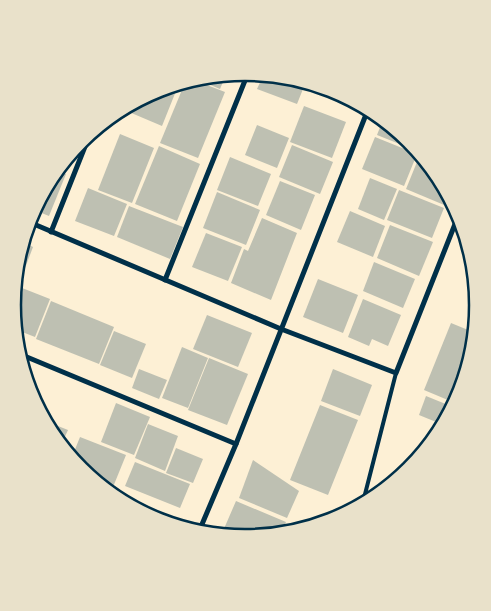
<svg xmlns="http://www.w3.org/2000/svg" width="491" height="611" font-family="Barlow,sans-serif">
<style>
.building{fill:#bec0b2}
.lines{fill:none;stroke-linecap:round;stroke-linejoin:round}
.service{stroke:#003049;stroke-width:4}
.minor{stroke:#003049;stroke-width:5}
.rim{fill:none;stroke:#003049;stroke-width:2.5}
</style>
<rect width="100%" height="100%" fill="#fdf0d5"/>
<g class="building">
<polygon points="263,76 305,84 297,104 257,89"/>
<polygon points="225,77 220,89 201,81 218,78"/>
<polygon points="199,82 225,92 198,158 160,143 184,85"/>
<polygon points="308,85 335,90 350,101 349,103"/>
<polygon points="178,86 162,126 129,112 131,107 157,90"/>
<polygon points="304,106 346,122 332,158 290,142"/>
<polygon points="382,122 410,141 417,151 377,135"/>
<polygon points="257,125 289,138 277,168 245,155"/>
<polygon points="120,134 154,148 132,203 98,190"/>
<polygon points="375,137 417,154 404,186 362,169"/>
<polygon points="292,145 333,162 320,194 279,177"/>
<polygon points="159,146 200,164 177,221 135,204"/>
<polygon points="72,154 66,170 62,169"/>
<polygon points="230,157 271,174 258,206 217,190"/>
<polygon points="419,157 451,201 449,207 406,189"/>
<polygon points="60,171 66,174 49,216 34,210"/>
<polygon points="370,178 397,189 384,220 358,209"/>
<polygon points="280,181 315,195 301,230 266,215"/>
<polygon points="88,188 127,204 114,236 75,221"/>
<polygon points="399,190 444,208 432,238 387,220"/>
<polygon points="217,192 260,210 246,245 203,228"/>
<polygon points="129,206 183,227 170,259 117,237"/>
<polygon points="350,211 385,226 373,257 337,242"/>
<polygon points="262,218 297,233 271,300 231,283 244,249 248,251"/>
<polygon points="390,225 433,242 419,276 377,258"/>
<polygon points="206,233 242,247 228,281 192,267"/>
<polygon points="25,243 33,247 19,284 17,283"/>
<polygon points="374,262 415,279 403,308 363,291"/>
<polygon points="318,279 358,295 343,333 303,317"/>
<polygon points="17,286 50,299 35,337 17,330 13,305"/>
<polygon points="363,299 401,315 388,346 372,339 369,346 348,337"/>
<polygon points="51,301 114,327 99,364 36,339"/>
<polygon points="207,315 252,333 238,367 193,349"/>
<polygon points="451,323 473,332 461,395 455,403 424,390"/>
<polygon points="114,331 146,344 132,378 100,365"/>
<polygon points="182,347 208,358 188,408 162,398"/>
<polygon points="209,358 248,374 227,425 188,410"/>
<polygon points="139,369 167,380 159,399 132,388"/>
<polygon points="333,369 372,385 360,416 321,401"/>
<polygon points="426,396 453,407 441,424 419,415"/>
<polygon points="116,403 150,417 134,455 101,442"/>
<polygon points="320,405 358,420 328,495 290,480"/>
<polygon points="48,422 68,430 62,443"/>
<polygon points="148,424 178,436 165,471 135,458"/>
<polygon points="80,437 126,455 113,487 95,480 81,470 72,457"/>
<polygon points="176,448 203,459 193,483 166,473"/>
<polygon points="253,460 299,491 287,518 239,498"/>
<polygon points="135,462 190,484 180,508 125,486"/>
<polygon points="236,501 286,522 282,531 245,538 218,533 220,530 223,531"/>
</g>
<g class="lines">
<polyline class="service" points="363,502 396,373"/>
<g class="minor">
<polyline points="29,222 281,329 396,373 459,214"/>
<polyline points="51,232 90,134"/>
<polyline points="165,280 248,73"/>
<polyline points="22,355 236,444"/>
<polyline points="146,514 170,523"/>
<polyline points="200,529 236,444 367,112"/>
</g>
</g>
<path d="M0 0H491V611H0ZM21 305a224 224 0 1 1 448 0a224 224 0 1 1-448 0Z" fill="#e9e1ca" fill-rule="evenodd"/>
<path class="rim" d="M21 305a224 224 0 1 1 448 0a224 224 0 1 1-448 0Z"/>
</svg>
